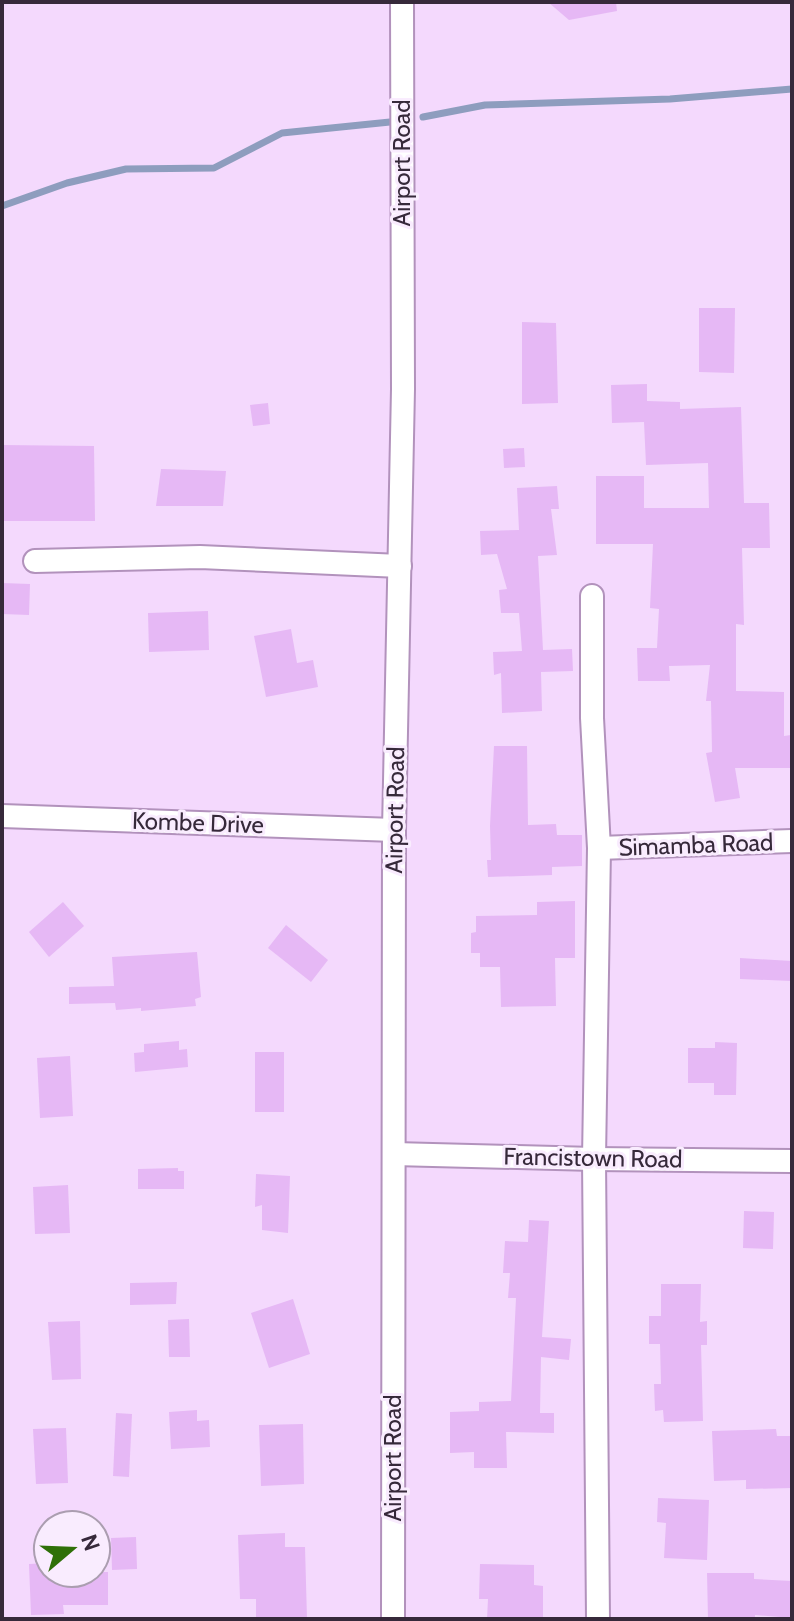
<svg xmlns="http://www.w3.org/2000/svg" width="794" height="1621" font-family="Cabin,sans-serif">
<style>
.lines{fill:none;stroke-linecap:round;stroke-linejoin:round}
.stream{stroke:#8e9dbe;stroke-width:7}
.building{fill:#e6b8f5}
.minor-casing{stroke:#b292bc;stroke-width:26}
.minor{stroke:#fff;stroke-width:22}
.labels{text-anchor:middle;stroke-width:6;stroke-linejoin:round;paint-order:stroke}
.street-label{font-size:24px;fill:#36293a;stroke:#f9ecfe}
</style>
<rect width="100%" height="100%" fill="#f4d9fd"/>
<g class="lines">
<g class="stream">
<polyline points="423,117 485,105 670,99 792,89"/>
<polyline points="2,206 67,183 126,169 214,168 282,133 390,122"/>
</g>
</g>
<g class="building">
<polygon points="548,2 616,2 617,11 569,20"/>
<polygon points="699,308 735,308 734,373 699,372"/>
<polygon points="522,322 556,323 558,403 522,404"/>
<polygon points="647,384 647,401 680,402 680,409 741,407 744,503 769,503 770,548 742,548 744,625 736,624 736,691 784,692 784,736 791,735 792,768 735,768 740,798 715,802 706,753 712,752 711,701 706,701 710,665 669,666 670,681 638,681 637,648 657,648 659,609 650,608 653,544 596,544 596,476 644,476 644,508 709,508 708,463 646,465 644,422 612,423 611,385"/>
<polygon points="268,403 270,424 253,426 250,405"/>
<polygon points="2,445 94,446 95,521 2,521"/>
<polygon points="524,448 525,467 504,468 503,449"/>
<polygon points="161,469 226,471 223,506 156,506"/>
<polygon points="557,486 559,509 551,509 557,555 538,556 543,650 572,649 573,671 541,672 542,711 502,713 501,673 494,675 493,652 522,651 519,613 501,613 499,590 507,589 497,554 481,555 480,531 519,530 517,488"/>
<polygon points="2,583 30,584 29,615 2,614"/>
<polygon points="208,611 209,650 149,652 148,613"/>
<polygon points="291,629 297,663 313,660 318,687 266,697 254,636"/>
<polygon points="494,746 527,746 528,825 556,824 557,835 582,835 582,866 552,867 552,875 488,877 487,860 491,860 490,826"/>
<polygon points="575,901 575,958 555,958 556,1006 501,1007 500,967 480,967 480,953 471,953 471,933 476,932 476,916 537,915 537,902"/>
<polygon points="63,902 84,926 49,957 29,932"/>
<polygon points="286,925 328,960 311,982 268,948"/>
<polygon points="197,952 201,997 195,999 196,1006 141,1011 141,1008 116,1010 115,1003 69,1004 69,987 114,986 112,957"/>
<polygon points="740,958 792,961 792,981 740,979"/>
<polygon points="179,1041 179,1050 187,1049 188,1067 135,1072 134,1053 144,1052 144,1044"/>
<polygon points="715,1042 737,1043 736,1095 714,1095 714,1083 688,1083 688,1048 715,1048"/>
<rect x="255" y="1052" width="29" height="60"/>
<polygon points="70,1056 73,1116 40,1118 37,1058"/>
<polygon points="178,1168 178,1171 184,1171 184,1189 138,1189 138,1169"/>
<polygon points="256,1174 290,1176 288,1233 262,1230 262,1205 255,1207"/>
<polygon points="68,1185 70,1233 35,1234 33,1187"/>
<polygon points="744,1211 774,1212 773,1249 743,1248"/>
<polygon points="529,1220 549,1221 542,1337 571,1339 569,1360 541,1357 540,1413 554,1413 554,1433 506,1432 507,1468 474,1468 474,1452 450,1453 450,1412 479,1411 479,1402 511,1401 516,1298 508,1298 510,1273 503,1273 505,1241 528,1242"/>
<polygon points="177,1282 176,1304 130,1305 130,1283"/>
<polygon points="661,1284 701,1284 700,1322 707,1321 707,1345 701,1345 703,1421 664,1422 663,1410 655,1411 654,1384 661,1384 660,1344 649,1344 649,1316 661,1316"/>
<polygon points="293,1299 310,1354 269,1368 251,1313"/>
<polygon points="189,1319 190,1357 169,1357 168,1320"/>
<polygon points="80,1321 81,1379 52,1380 48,1322"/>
<polygon points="197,1410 197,1421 209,1420 210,1447 171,1449 169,1412"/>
<polygon points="116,1413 132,1414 129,1477 113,1476"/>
<polygon points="303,1424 304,1484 261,1486 259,1425"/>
<polygon points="66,1428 68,1483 36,1484 33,1429"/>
<polygon points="776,1429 777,1436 792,1436 792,1488 746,1489 746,1480 714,1481 712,1431"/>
<polygon points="658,1498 709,1500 707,1560 664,1558 666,1523 657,1522"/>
<polygon points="285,1533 285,1547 305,1547 307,1619 256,1619 256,1599 240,1599 238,1535"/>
<polygon points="136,1537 137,1569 112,1570 111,1538"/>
<polygon points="48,1563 48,1573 108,1572 108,1605 63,1605 64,1614 31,1615 29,1564"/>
<polygon points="480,1564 534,1565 534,1585 543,1586 543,1619 487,1619 488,1599 479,1599"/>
<polygon points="707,1573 754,1573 754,1579 792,1581 792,1618 755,1615 755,1619 708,1619"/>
</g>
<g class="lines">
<g class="minor-casing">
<g id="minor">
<polyline points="35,561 200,557 400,566"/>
<polyline points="592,596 592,718 599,848 594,1159 598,1619"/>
<polyline points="2,816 394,830"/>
<polyline points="599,848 792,841"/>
<polyline points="394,1154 594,1159 792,1161"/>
<polyline points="393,1619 394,830 403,389 402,2"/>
</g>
</g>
<use href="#minor" class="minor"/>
</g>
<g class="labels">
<g class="street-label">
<text transform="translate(402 163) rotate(-90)" y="8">Airport Road</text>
<text transform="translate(395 810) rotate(-89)" y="8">Airport Road</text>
<text transform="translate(198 823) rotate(2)" y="8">Kombe Drive</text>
<text transform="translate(696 845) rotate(-2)" y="8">Simamba Road</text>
<text transform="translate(593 1158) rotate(1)" y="8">Francistown Road</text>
<text transform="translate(393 1458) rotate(-90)" y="8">Airport Road</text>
</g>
</g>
<rect width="794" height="1621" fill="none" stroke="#36293a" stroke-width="8"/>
<g transform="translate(72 1549) rotate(71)"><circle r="38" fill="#f9ecfe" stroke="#ab9eb0" stroke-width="2"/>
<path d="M0-6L14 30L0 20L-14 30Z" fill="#2f7008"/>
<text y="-12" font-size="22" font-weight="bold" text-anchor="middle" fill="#36293a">N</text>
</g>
</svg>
